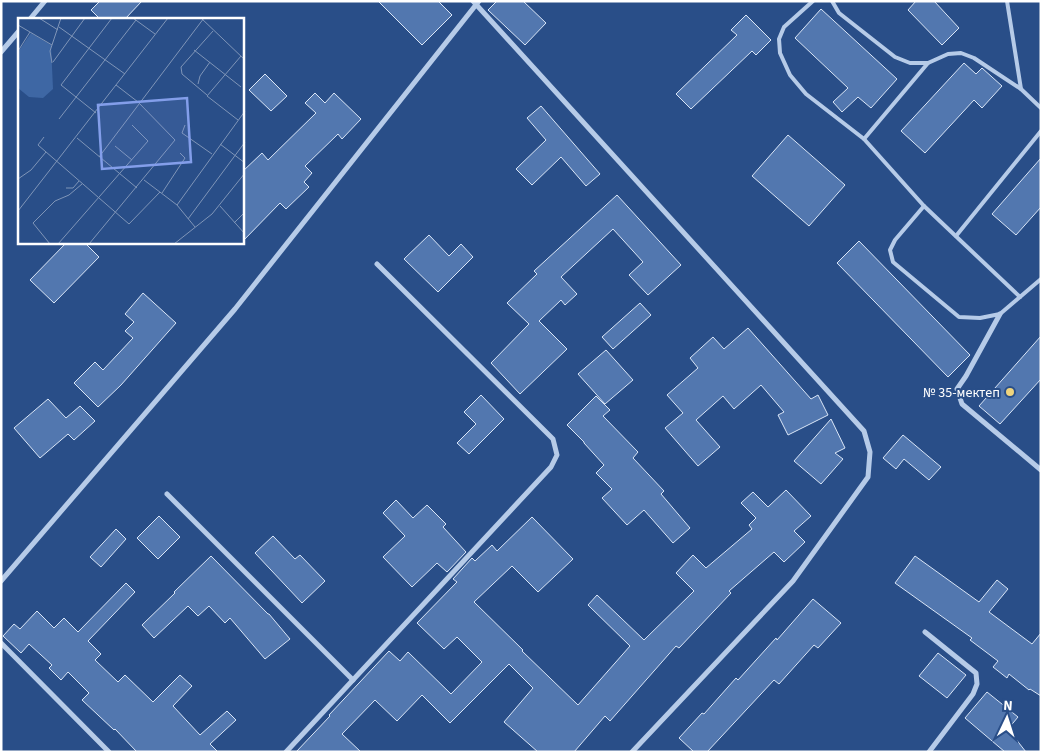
<svg xmlns="http://www.w3.org/2000/svg" width="1042" height="753" font-family="'Source Sans 3',sans-serif">
<style>
.building{fill:#5277af;stroke:#dae6f7}
.lines{fill:none;stroke-linecap:round;stroke-linejoin:round}
.lane{stroke:#b6cbe8;stroke-width:4}
.street{stroke:#b6cbe8;stroke-width:5}
.poi-dot{fill:#efd47d;stroke:#294e88;stroke-width:2}
.labels{text-anchor:middle;stroke-width:4;stroke-linejoin:round;paint-order:stroke}
.poi-label{font-size:14px;fill:#fff;stroke:#294e88;text-anchor:end}
.inset-road{fill:none;stroke:#7f95b8;stroke-width:1}
.view{fill:#839eea;fill-opacity:0.15;stroke:#839eea;stroke-width:2.5}
.inset-edge{fill:none;stroke:#fff;stroke-width:2.5}
</style>
<rect width="100%" height="100%" fill="#294e88"/>
<g class="building">
<polygon points="100,1 142,1 125,19 100,19 91,10"/>
<polygon points="378,1 438,1 452,15 422,45"/>
<polygon points="497,1 523,1 546,23 525,45 488,10"/>
<polygon points="916,1 934,1 959,28 942,45 908,10"/>
<polygon points="821,9 897,79 871,108 858,97 842,112 833,102 848,88 795,38"/>
<polygon points="746,15 771,40 756,55 752,51 691,109 676,94 737,35 731,30"/>
<polygon points="964,63 976,74 982,68 1002,86 982,108 974,100 925,153 901,131"/>
<polygon points="265,74 287,96 271,111 249,90"/>
<polygon points="315,93 325,103 334,93 361,119 342,139 338,134 305,166 312,173 304,182 309,187 286,209 280,203 242,242 242,172 262,153 268,160 316,113 305,103"/>
<polygon points="541,106 600,174 586,186 561,157 532,185 516,169 546,140 527,118"/>
<polygon points="788,135 845,185 809,226 752,176"/>
<polygon points="1041,158 1041,207 1016,235 992,214"/>
<polygon points="617,195 681,265 648,295 629,275 643,262 613,229 561,277 577,294 565,305 561,300 539,321 567,349 520,394 491,363 529,324 507,303 537,274 534,271"/>
<polygon points="429,235 449,256 461,244 473,257 438,292 404,259"/>
<polygon points="859,241 970,355 948,377 837,263"/>
<polygon points="67,242 84,242 99,257 54,303 30,280"/>
<polygon points="143,293 176,323 121,385 98,407 74,383 95,362 103,370 133,338 125,331 134,322 125,314"/>
<polygon points="640,303 651,315 613,349 602,337"/>
<polygon points="748,328 811,399 818,395 828,415 788,435 778,415 784,412 761,385 734,409 723,396 696,420 720,447 698,466 665,428 683,413 667,395 698,368 690,358 713,337 724,349"/>
<polygon points="1041,336 1041,379 1000,424 979,406"/>
<polygon points="606,350 633,380 605,404 578,374"/>
<polygon points="481,395 504,419 469,454 457,443 476,424 464,412"/>
<polygon points="596,396 610,410 603,416 638,452 633,458 664,491 661,494 690,528 673,543 644,510 627,525 602,498 612,489 596,473 604,465 584,443 584,442 567,425"/>
<polygon points="48,399 66,418 80,406 95,421 74,440 68,434 40,458 14,428"/>
<polygon points="831,419 845,448 835,453 843,459 821,484 794,461"/>
<polygon points="903,435 941,467 929,480 904,459 896,469 883,458"/>
<polygon points="786,490 811,516 794,531 805,542 784,562 774,552 729,591 731,593 679,648 676,646 610,721 605,716 574,752 538,752 504,722 533,688 509,664 450,723 422,695 397,721 375,700 342,734 361,752 296,752 330,716 329,715 389,651 400,661 408,652 451,694 482,662 457,637 444,649 417,623 457,582 453,579 472,558 475,561 492,545 497,551 532,517 573,559 538,592 512,566 474,602 523,650 522,651 578,705 630,646 588,605 597,595 644,640 694,591 676,573 693,555 706,568 752,529 749,525 756,518 741,503 753,492 768,507"/>
<polygon points="396,500 413,518 427,505 446,524 443,527 466,552 447,572 437,563 412,587 383,557 405,536 383,513"/>
<polygon points="159,516 180,537 158,559 137,538"/>
<polygon points="116,529 126,539 101,567 90,557"/>
<polygon points="273,536 295,559 300,555 325,581 302,603 255,553"/>
<polygon points="211,556 268,614 269,614 290,639 265,659 230,618 225,623 209,606 198,616 188,606 154,638 142,625 175,593 174,592"/>
<polygon points="915,556 979,602 997,580 1008,589 989,612 1032,644 1041,633 1041,696 1030,689 1029,690 1009,674 1007,678 993,667 998,661 970,640 972,638 895,583"/>
<polygon points="126,583 135,592 88,641 101,654 95,660 118,682 125,675 153,702 180,675 192,686 173,706 200,735 227,711 236,720 210,744 218,752 137,752 115,729 114,730 82,700 89,693 68,672 61,680 49,668 52,665 29,644 21,653 3,636 14,624 20,629 37,611 54,628 64,618 78,632"/>
<polygon points="813,599 841,623 818,648 814,645 779,684 774,680 707,752 694,752 679,738 702,713 704,714 736,678 738,680 776,638 777,640"/>
<polygon points="938,653 966,675 947,698 919,676"/>
<polygon points="987,692 1018,717 1008,729 1026,752 1005,752 965,718"/>
</g>
<g class="lines">
<g class="lane">
<polyline points="813,1 784,27 779,39 780,53 790,75 806,94 864,139 924,206 1020,297"/>
<polyline points="832,1 839,13 895,57 910,63 928,63 948,54 961,53 974,58 1021,89 1041,108"/>
<polyline points="1007,1 1021,89"/>
<polyline points="864,139 928,63"/>
<polyline points="924,206 895,240 890,250 893,262 959,317 980,318 1000,314 1041,279"/>
<polyline points="956,236 1041,131"/>
</g>
<g class="street">
<polyline points="473,1 864,431 870,452 868,477 793,581 632,752"/>
<polyline points="30,19 45,1"/>
<polyline points="1,52 19,31"/>
<polyline points="1000,314 966,376 957,389 962,404 1041,470"/>
<polyline points="167,494 353,680"/>
<polyline points="1,581 235,309 479,1"/>
<polyline points="925,632 976,673 977,684 973,694 929,752"/>
<polyline points="1,643 109,752"/>
<polyline points="286,752 551,467 557,455 553,439 377,264"/>
</g>
</g>
<circle class="poi-dot" cx="1010" cy="392" r="5"/>
<g class="labels">
<g class="poi-label">
<text x="1000" y="397">№ 35-мектеп</text>
</g>
</g>
<g transform="translate(18 18)">
<rect width="226" height="226" fill="#294e88"/>
<path d="M13,15L33,27L35,71L25,80L11,79L0,70V34Z" fill="#3e67a4"/>
<path class="inset-road" d="M21,0L40,12M115,0L137,16M183,0L227,42M0,7L34,27M41,9L107,56M176,32L223,69M0,33L12,14M35,44L67,0M34,45L32,33L43,0M180,66L182,58L192,44M189,77L164,56L163,49L195,13M78,95L43,67L94,0M41,101L118,2M220,102L189,78L223,38M167,107L164,115L194,136M26,119L20,127L111,206L142,174M59,120L119,170M202,126L227,145M97,128L114,142M81,139L186,0M0,161L13,152L28,134M126,162L159,187L177,209M48,170H55L61,163M144,175L167,140L162,135M159,187L227,93M202,188L227,216M0,193L150,0M170,201L227,124M216,205L227,194M32,226L15,205L37,183L51,177L64,166M40,226L130,123L114,107M71,226L157,122L120,84L98,67M156,226L194,196L227,155"/>
<path class="view" d="M169,80L173,144L84,151L80,87Z"/>
<rect width="226" height="226" class="inset-edge"/>
</g>
<rect width="1042" height="753" fill="none" stroke="#ffffff" stroke-width="5"/>
<g transform="translate(1007 718) rotate(4)" stroke="#294e88" stroke-width="4" paint-order="stroke">
<path d="M0-4L9 19L0 12L-9 19Z" fill="#ffffff"/>
<text y="-8" font-size="14" font-weight="bold" text-anchor="middle" fill="#ffffff">N</text>
</g>
</svg>
